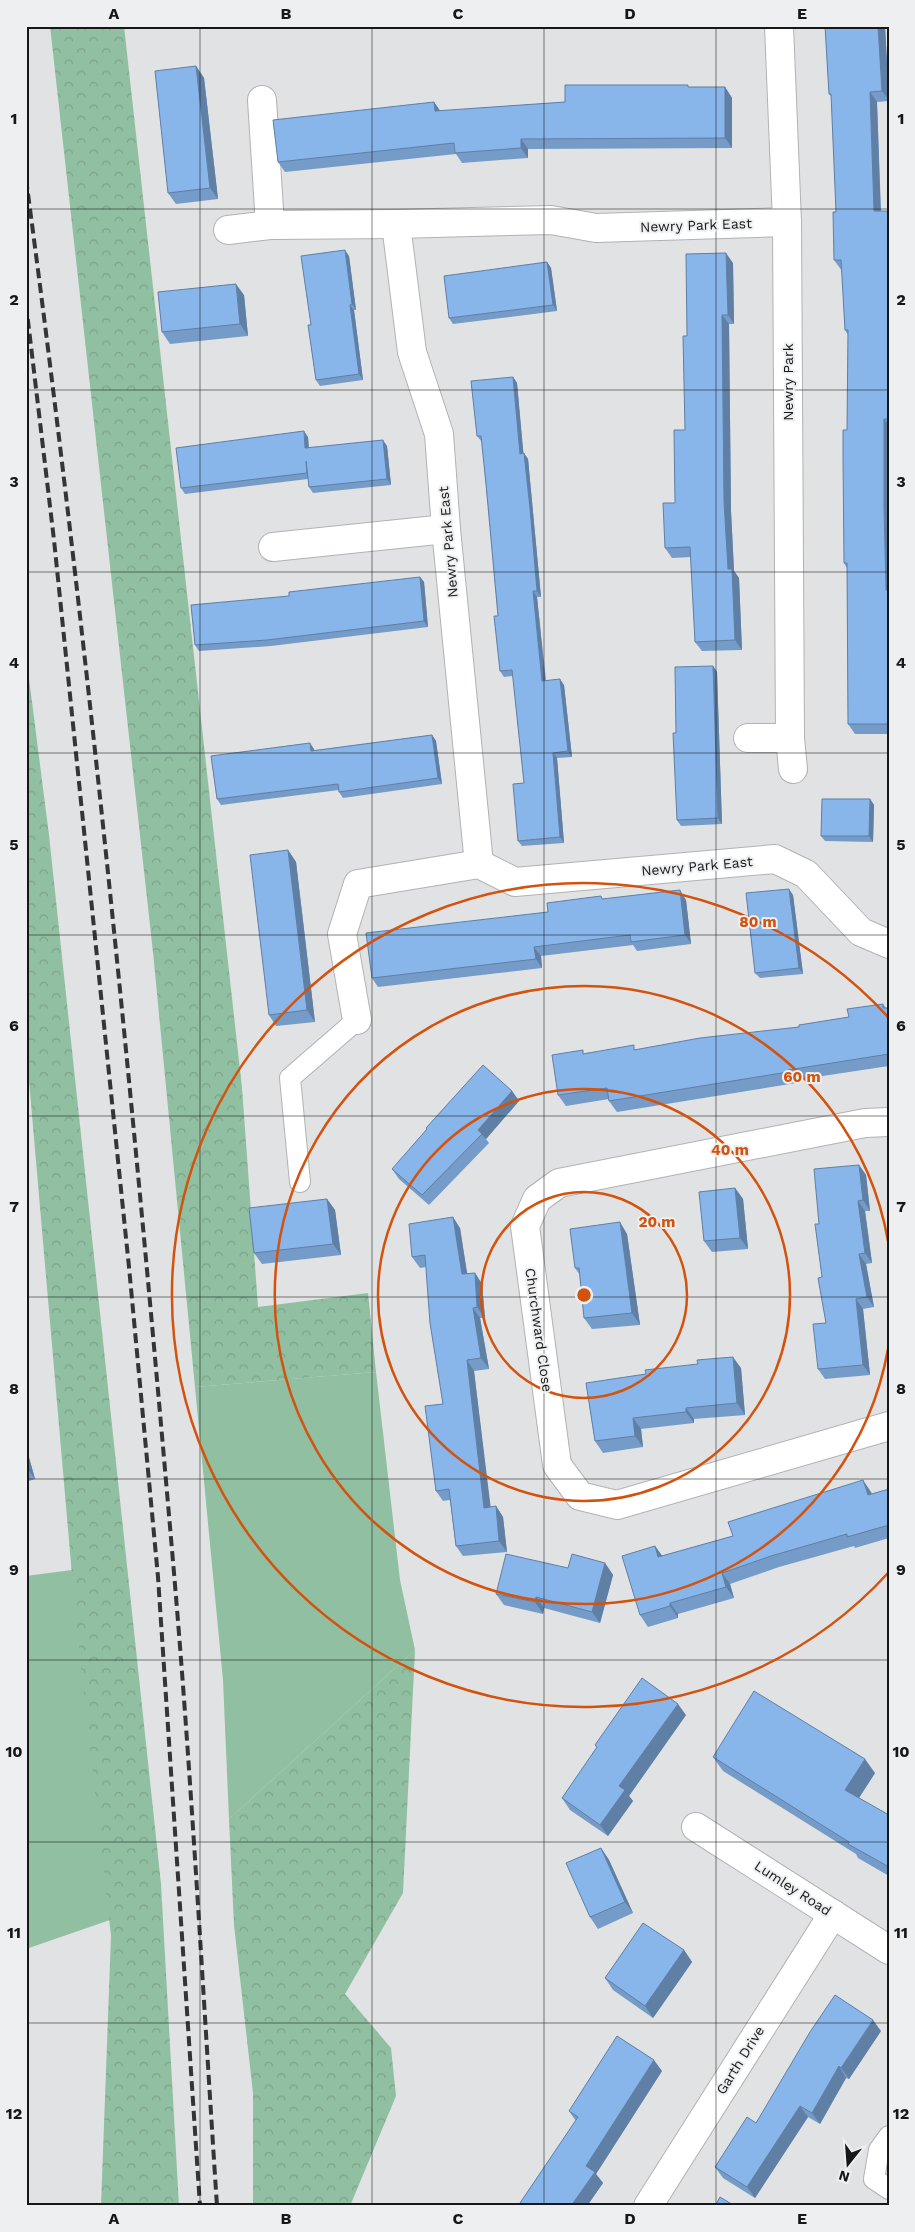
<svg xmlns="http://www.w3.org/2000/svg" width="915" height="2232" font-family="'Work Sans',sans-serif">
<style>
.grass{fill:#91bfa1}
.forest{fill:url(#forest-crowns)}
.lines{fill:none;stroke-linecap:round;stroke-linejoin:round}
.lane-casing{stroke:#b1b2b3;stroke-width:22}
.street-casing{stroke:#b1b2b3;stroke-width:30}
.lane{stroke:#fff;stroke-width:20}
.street{stroke:#fff;stroke-width:28}
.rail{stroke:#353536;stroke-width:4;stroke-dasharray:10 5;stroke-linecap:butt}
.wall{fill:#759cc9}
.shaded-wall{fill:#5f7fa4}
.building{fill:#88b5ea;stroke:#5f7fa4}
.grid{fill:none;stroke:#171718;stroke-width:1;stroke-opacity:0.55}
.ring{fill:none;stroke:#d3520d;stroke-width:2.5}
.labels{text-anchor:middle;stroke-width:4;stroke-linejoin:round;paint-order:stroke}
.street-label{font-size:14px;fill:#171718;stroke:#eeeff0}
.centre{fill:#d3520d;stroke:#eeeff0;stroke-width:2.5}
.ring-label{font-size:15px;text-anchor:middle;font-weight:bold;fill:#d3520d;stroke:#eeeff0;stroke-width:4;stroke-linejoin:round;paint-order:stroke}
.neatline{fill:none;stroke:#171718;stroke-width:2}
.grid-label{font-size:16px;text-anchor:middle;font-weight:bold;fill:#171718}
</style>
<defs>
<pattern id="forest-crowns" width="20" height="18" patternUnits="userSpaceOnUse" patternTransform="scale(1.25)"><rect width="20" height="18" fill="#91bfa1"/><path d="M2 6a3 3 0 1 1 6 0M12 15a3 3 0 1 1 6 0" fill="none" stroke="#7ca38a"/></pattern>
</defs>
<rect width="100%" height="100%" fill="#e1e2e3"/>
<g class="grass">
<polygon points="376,1372 400,1580 415,1650 229,1819 223,1680 195,1387"/>
<polygon points="72,1570 110,1920 26,1949 26,1576"/>
</g>
<g class="forest">
<polygon points="50,26 124,26 242,1088 258,1307 368,1293 376,1372 195,1387 153,952"/>
<polygon points="26,655 49,835 161,1884 179,2206 101,2206 111,1936 76,1621 26,1046"/>
<polygon points="415,1650 403,1893 345,1994 391,2048 396,2096 350,2206 253,2206 253,2093 234,1925 229,1819"/>
</g>
<g class="lines">
<g class="lane-casing">
<g id="lane">
<polyline points="300,1182 290,1078 357,1020"/>
<polyline points="889,2136 879,2150 874,2179 889,2189"/>
</g>
</g>
<g class="street-casing">
<g id="street">
<polyline points="779,26 787,222 790,738 793,769"/>
<polyline points="262,100 270,225"/>
<polyline points="787,222 596,228 551,220 396,224 412,352 439,434 446,529 479,864 515,882 775,859 806,874 861,932 889,944"/>
<polyline points="228,230 270,225 396,224"/>
<polyline points="273,547 446,529"/>
<polyline points="748,738 790,738"/>
<polyline points="357,1020 342,934 358,884 479,864"/>
<polyline points="889,1122 865,1123 559,1183 537,1199 525,1226 557,1465 580,1496 617,1505 889,1426"/>
<polyline points="696,1827 889,1950"/>
<polyline points="648,2206 833,1914"/>
</g>
</g>
<use href="#lane" class="lane"/>
<use href="#street" class="street"/>
<g class="rail">
<path d="M26,179C88,642 134,1108 174,1573C192,1784 203,1995 217,2206"/>
<polyline points="26,304 54,540 129,1267 158,1577 200,2206"/>
</g>
</g>
<g class="wall">
<polygon points="825,26 885,26 889,101 877,102 881,211 889,211 889,734 855,734 848,724 847,568 844,563 847,430 848,335 845,330 842,271 834,260 836,212 832,97 829,94"/>
<polygon points="196,66 204,78 218,199 176,204 168,193"/>
<polygon points="690,87 725,87 732,98 732,148 528,149 528,158 462,163 456,154 285,172 278,162 434,102 440,111 565,102"/>
<polygon points="349,256 356,310 354,310 363,380 320,386 316,380 311,325"/>
<polygon points="547,262 551,268 557,311 453,324 449,318"/>
<polygon points="733,263 734,324 729,324 731,511 734,571 739,578 742,650 702,651 695,642 691,557 672,558 665,548 675,503 685,430 687,336"/>
<polygon points="244,295 248,336 170,344 162,332"/>
<polygon points="513,377 517,383 523,453 528,459 541,597 537,597 546,680 564,685 572,757 557,758 564,843 522,846 518,841 524,783 513,676 504,677 500,671 498,616 486,484 482,442 477,436"/>
<polygon points="308,437 309,448 387,446 391,485 313,493 309,487 308,479 185,494 181,488"/>
<polygon points="420,577 424,582 428,627 271,646 199,651 195,645 289,596"/>
<polygon points="713,666 717,672 722,824 681,826 677,820"/>
<polygon points="432,735 436,741 442,784 343,798 339,792 339,790 221,805 217,799 314,749 314,751"/>
<polygon points="870,799 874,805 873,842 825,841 821,836"/>
<polygon points="288,850 296,862 315,1022 276,1026 269,1015"/>
<polygon points="793,895 803,974 760,978 755,973"/>
<polygon points="603,899 686,900 691,944 637,951 633,945 541,956 542,968 378,987 372,978 548,912"/>
<polygon points="883,1004 886,1008 889,1008 889,1066 796,1080 796,1083 617,1112 609,1101 609,1099 566,1106 558,1095 585,1053 637,1050 799,1027 849,1017"/>
<polygon points="512,1091 519,1101 486,1139 489,1143 429,1205 399,1179 392,1169"/>
<polygon points="859,1165 866,1175 870,1211 865,1211 872,1263 866,1264 874,1307 863,1309 870,1375 825,1379 818,1369 826,1323 819,1224"/>
<polygon points="735,1188 743,1199 748,1249 712,1252 704,1241"/>
<polygon points="327,1199 335,1210 341,1255 262,1264 254,1253"/>
<polygon points="460,1228 467,1274 475,1273 482,1284 485,1318 480,1318 489,1369 474,1371 490,1507 496,1506 503,1517 507,1552 463,1556 456,1546 450,1500 443,1501 436,1491 443,1404 426,1267 420,1268 412,1257"/>
<polygon points="627,1234 640,1325 592,1329 584,1318 580,1275 575,1268"/>
<polygon points="741,1368 745,1415 694,1419 694,1423 641,1429 643,1447 603,1453 595,1441 586,1383"/>
<polygon points="26,1447 35,1479 26,1482"/>
<polygon points="889,1489 889,1538 855,1548 854,1546 779,1567 730,1584 734,1598 678,1614 678,1618 648,1627 640,1615 655,1546 662,1556 733,1536 871,1492 872,1494"/>
<polygon points="605,1563 613,1575 600,1623 544,1608 543,1614 504,1605 496,1594 568,1568"/>
<polygon points="686,1715 629,1796 633,1801 608,1836 570,1810 562,1798 597,1748 595,1745"/>
<polygon points="713,1757 875,1773 859,1798 889,1815 889,1876 858,1858 856,1854 723,1771"/>
<polygon points="601,1848 609,1860 633,1913 598,1929 590,1917"/>
<polygon points="684,1950 692,1962 653,2018 613,1990 605,1978"/>
<polygon points="881,2031 849,2079 846,2078 820,2124 808,2117 755,2198 723,2178 715,2167"/>
<polygon points="662,2071 596,2174 603,2183 587,2206 518,2206 576,2121 569,2111"/>
</g>
<g class="shaded-wall">
<polygon points="878,26 885,26 889,100 882,91"/>
<polygon points="196,66 204,78 218,199 210,188"/>
<polygon points="725,87 732,98 732,148 725,138"/>
<polygon points="870,92 877,102 881,222 874,211"/>
<polygon points="434,102 441,112 435,111"/>
<polygon points="521,139 528,149 528,158 521,148"/>
<polygon points="345,250 349,256 356,310 352,304"/>
<polygon points="726,253 733,263 734,324 728,315"/>
<polygon points="547,262 551,268 557,311 553,305"/>
<polygon points="236,284 244,295 248,336 240,324"/>
<polygon points="350,305 354,310 363,380 359,374"/>
<polygon points="722,315 729,324 731,511 734,571 739,578 742,650 735,640 728,569 724,501"/>
<polygon points="513,377 517,383 524,459 520,454"/>
<polygon points="884,419 889,425 889,594 886,590 884,506"/>
<polygon points="304,431 308,437 309,454 305,448"/>
<polygon points="383,440 387,446 391,485 387,479"/>
<polygon points="524,453 528,459 541,597 537,591"/>
<polygon points="420,577 424,582 428,627 424,621"/>
<polygon points="533,591 537,597 546,687 542,681"/>
<polygon points="713,666 717,672 722,824 718,818"/>
<polygon points="560,679 564,685 572,757 568,751"/>
<polygon points="432,735 436,741 442,784 438,778"/>
<polygon points="310,743 314,749 315,757 311,751"/>
<polygon points="553,753 557,758 564,843 560,837"/>
<polygon points="870,799 874,805 873,842 869,836"/>
<polygon points="288,850 296,862 315,1022 307,1010"/>
<polygon points="789,889 793,895 803,974 799,968"/>
<polygon points="680,890 686,900 691,944 685,935"/>
<polygon points="534,947 541,956 542,968 536,959"/>
<polygon points="788,1070 796,1080 796,1083 788,1072"/>
<polygon points="512,1091 519,1101 486,1139 478,1130"/>
<polygon points="859,1165 866,1175 870,1211 863,1200"/>
<polygon points="735,1188 743,1199 748,1249 740,1238"/>
<polygon points="327,1199 335,1210 341,1255 333,1244"/>
<polygon points="858,1201 865,1211 872,1263 865,1253"/>
<polygon points="453,1217 460,1228 469,1285 462,1274"/>
<polygon points="620,1222 627,1234 640,1325 632,1313"/>
<polygon points="859,1254 866,1264 874,1307 867,1297"/>
<polygon points="475,1273 482,1284 485,1318 477,1307"/>
<polygon points="856,1299 863,1309 870,1375 863,1365"/>
<polygon points="473,1308 480,1318 489,1369 481,1358"/>
<polygon points="733,1357 741,1368 745,1415 737,1403"/>
<polygon points="467,1360 474,1371 492,1518 484,1508"/>
<polygon points="686,1408 694,1419 694,1423 686,1412"/>
<polygon points="633,1418 641,1429 643,1447 635,1436"/>
<polygon points="26,1447 35,1479 27,1468"/>
<polygon points="863,1480 871,1492 876,1507 868,1495"/>
<polygon points="496,1506 503,1517 507,1552 499,1541"/>
<polygon points="655,1546 663,1557 658,1557"/>
<polygon points="605,1563 613,1575 600,1623 592,1612"/>
<polygon points="722,1573 730,1584 734,1598 726,1587"/>
<polygon points="536,1597 544,1608 543,1614 535,1602"/>
<polygon points="670,1603 678,1614 678,1618 670,1606"/>
<polygon points="678,1704 686,1715 629,1796 633,1801 608,1836 600,1825 619,1786"/>
<polygon points="865,1759 875,1773 855,1804 845,1790"/>
<polygon points="601,1848 609,1860 633,1913 625,1902"/>
<polygon points="684,1950 692,1962 653,2018 645,2006"/>
<polygon points="873,2020 881,2031 849,2079 841,2068"/>
<polygon points="654,2060 662,2071 596,2174 603,2183 587,2206 571,2206 586,2166"/>
<polygon points="839,2066 846,2078 820,2124 812,2113"/>
<polygon points="800,2106 808,2117 755,2198 747,2187"/>
</g>
<g class="building">
<polygon points="825,26 878,26 882,91 870,92 874,211 889,211 889,419 884,419 884,506 886,590 889,590 889,724 848,724 847,563 844,563 843,459 843,430 847,430 848,330 845,330 841,260 834,260 833,212 836,212 831,94 829,94"/>
<polygon points="196,66 210,188 168,193 155,71"/>
<polygon points="565,85 688,85 688,87 725,87 725,138 521,139 521,148 455,153 454,143 278,162 273,120 434,102 435,111 565,102"/>
<polygon points="345,250 352,304 350,305 359,374 316,380 308,325 311,325 301,256"/>
<polygon points="726,253 728,315 722,315 724,501 728,569 732,569 735,640 695,642 690,547 665,548 663,503 675,503 674,430 685,430 683,336 687,336 686,254"/>
<polygon points="547,262 553,305 449,318 444,276"/>
<polygon points="236,284 240,324 162,332 158,292"/>
<polygon points="513,377 520,454 524,453 530,508 537,591 533,591 542,681 560,679 568,751 553,753 560,837 518,841 513,784 524,783 512,670 500,671 494,616 498,616 486,484 481,436 477,436 471,381"/>
<polygon points="304,431 305,448 383,440 387,479 309,487 306,461 307,473 181,488 176,448"/>
<polygon points="420,577 424,621 267,640 195,645 191,605 289,596 289,592"/>
<polygon points="713,666 718,818 677,820 673,733 676,733 675,667"/>
<polygon points="432,735 438,778 339,792 338,784 217,799 211,756 310,743 311,751"/>
<polygon points="822,799 870,799 869,836 821,836"/>
<polygon points="288,850 307,1010 269,1015 250,855"/>
<polygon points="789,889 799,968 755,973 746,893"/>
<polygon points="680,890 685,935 631,942 630,935 534,947 536,959 372,978 366,933 548,912 547,903 601,896 602,899"/>
<polygon points="883,1004 883,1008 889,1008 889,1054 788,1070 788,1072 609,1101 607,1088 558,1095 552,1055 583,1050 583,1054 634,1045 634,1050 700,1038 799,1027 799,1025 849,1017 847,1009"/>
<polygon points="483,1065 512,1091 478,1130 482,1134 422,1195 392,1169 427,1129 426,1128"/>
<polygon points="859,1165 863,1200 858,1201 865,1253 859,1254 867,1297 856,1299 863,1365 818,1369 813,1324 826,1323 818,1278 822,1277 815,1224 819,1224 814,1169"/>
<polygon points="735,1188 740,1238 704,1241 699,1192"/>
<polygon points="327,1199 333,1244 254,1253 249,1208"/>
<polygon points="453,1217 462,1274 475,1273 477,1307 473,1308 481,1358 467,1360 484,1508 496,1506 499,1541 456,1546 449,1489 436,1491 425,1406 443,1404 430,1323 425,1255 412,1257 409,1224"/>
<polygon points="620,1222 632,1313 584,1318 579,1268 575,1268 570,1229"/>
<polygon points="733,1357 737,1403 686,1408 686,1412 633,1418 635,1436 595,1441 586,1383 646,1374 645,1370 698,1364 697,1360"/>
<polygon points="863,1480 868,1495 889,1489 889,1525 847,1537 847,1534 771,1556 722,1573 726,1587 670,1603 670,1606 640,1615 622,1556 655,1546 658,1557 733,1536 728,1522"/>
<polygon points="506,1554 568,1568 572,1554 605,1563 592,1612 536,1597 535,1602 496,1594"/>
<polygon points="642,1678 678,1704 619,1786 625,1790 600,1825 562,1798 597,1747 595,1745"/>
<polygon points="754,1691 865,1759 845,1790 889,1815 889,1867 848,1844 849,1842 713,1757"/>
<polygon points="601,1848 625,1902 590,1917 566,1863"/>
<polygon points="643,1923 684,1950 645,2006 605,1978"/>
<polygon points="835,1995 873,2020 841,2068 839,2066 812,2113 800,2106 747,2187 715,2167 747,2117 756,2123 810,2032"/>
<polygon points="617,2036 654,2060 586,2166 595,2172 571,2206 518,2206 578,2117 569,2111"/>
<polygon points="720,2197 735,2206 715,2206"/>
</g>
<path class="grid" d="M200,26V2206M372,26V2206M544,26V2206M716,26V2206M26,209H889M26,390H889M26,572H889M26,753H889M26,935H889M26,1116H889M26,1297H889M26,1479H889M26,1660H889M26,1842H889M26,2023H889"/>
<g class="ring">
<circle cx="584" cy="1295" r="103"/>
<circle cx="584" cy="1295" r="206"/>
<path d="M888 1349A309 309 0 1 1 888 1241"/>
<path d="M888 1573A412 412 0 1 1 888 1017"/>
</g>
<g class="labels">
<g class="street-label">
<text transform="translate(696 225) rotate(-2)" y="5">Newry Park East</text>
<text transform="translate(788 382) rotate(-90)" y="5">Newry Park</text>
<text transform="translate(448 542) rotate(-95)" y="5">Newry Park East</text>
<text transform="translate(697 866) rotate(-5)" y="5">Newry Park East</text>
<text transform="translate(539 1330) rotate(82)" y="5">Churchward Close</text>
<text transform="translate(793 1888) rotate(33)" y="5">Lumley Road</text>
<text transform="translate(740 2060) rotate(-58)" y="5">Garth Drive</text>
</g>
</g>
<circle cx="584" cy="1295" r="8" class="centre"/>
<g class="ring-label">
<text x="758" y="927">80 m</text>
<text x="802" y="1082">60 m</text>
<text x="730" y="1155">40 m</text>
<text x="657" y="1227">20 m</text>
</g>
<rect width="915" height="2232" fill="none" stroke="#eeeff0" stroke-width="55"/>
<g transform="translate(848 2164) rotate(197)" stroke="#eeeff0" stroke-width="4" paint-order="stroke">
<path d="M0-4L9 19L0 12L-9 19Z" fill="#171718"/>
<text y="-8" font-size="14" font-weight="bold" text-anchor="middle" fill="#171718">N</text>
</g>
<rect x="28" y="28" width="860" height="2176" class="neatline"/>
<g class="grid-label">
<text x="114" y="19">A</text>
<text x="286" y="19">B</text>
<text x="458" y="19">C</text>
<text x="630" y="19">D</text>
<text x="802" y="19">E</text>
<text x="14" y="124">1</text>
<text x="901" y="124">1</text>
<text x="14" y="305">2</text>
<text x="901" y="305">2</text>
<text x="14" y="487">3</text>
<text x="901" y="487">3</text>
<text x="14" y="668">4</text>
<text x="901" y="668">4</text>
<text x="14" y="850">5</text>
<text x="901" y="850">5</text>
<text x="14" y="1031">6</text>
<text x="901" y="1031">6</text>
<text x="14" y="1212">7</text>
<text x="901" y="1212">7</text>
<text x="14" y="1394">8</text>
<text x="901" y="1394">8</text>
<text x="14" y="1575">9</text>
<text x="901" y="1575">9</text>
<text x="14" y="1757">10</text>
<text x="901" y="1757">10</text>
<text x="14" y="1938">11</text>
<text x="901" y="1938">11</text>
<text x="14" y="2119">12</text>
<text x="901" y="2119">12</text>
<text x="114" y="2224">A</text>
<text x="286" y="2224">B</text>
<text x="458" y="2224">C</text>
<text x="630" y="2224">D</text>
<text x="802" y="2224">E</text>
</g>
</svg>
